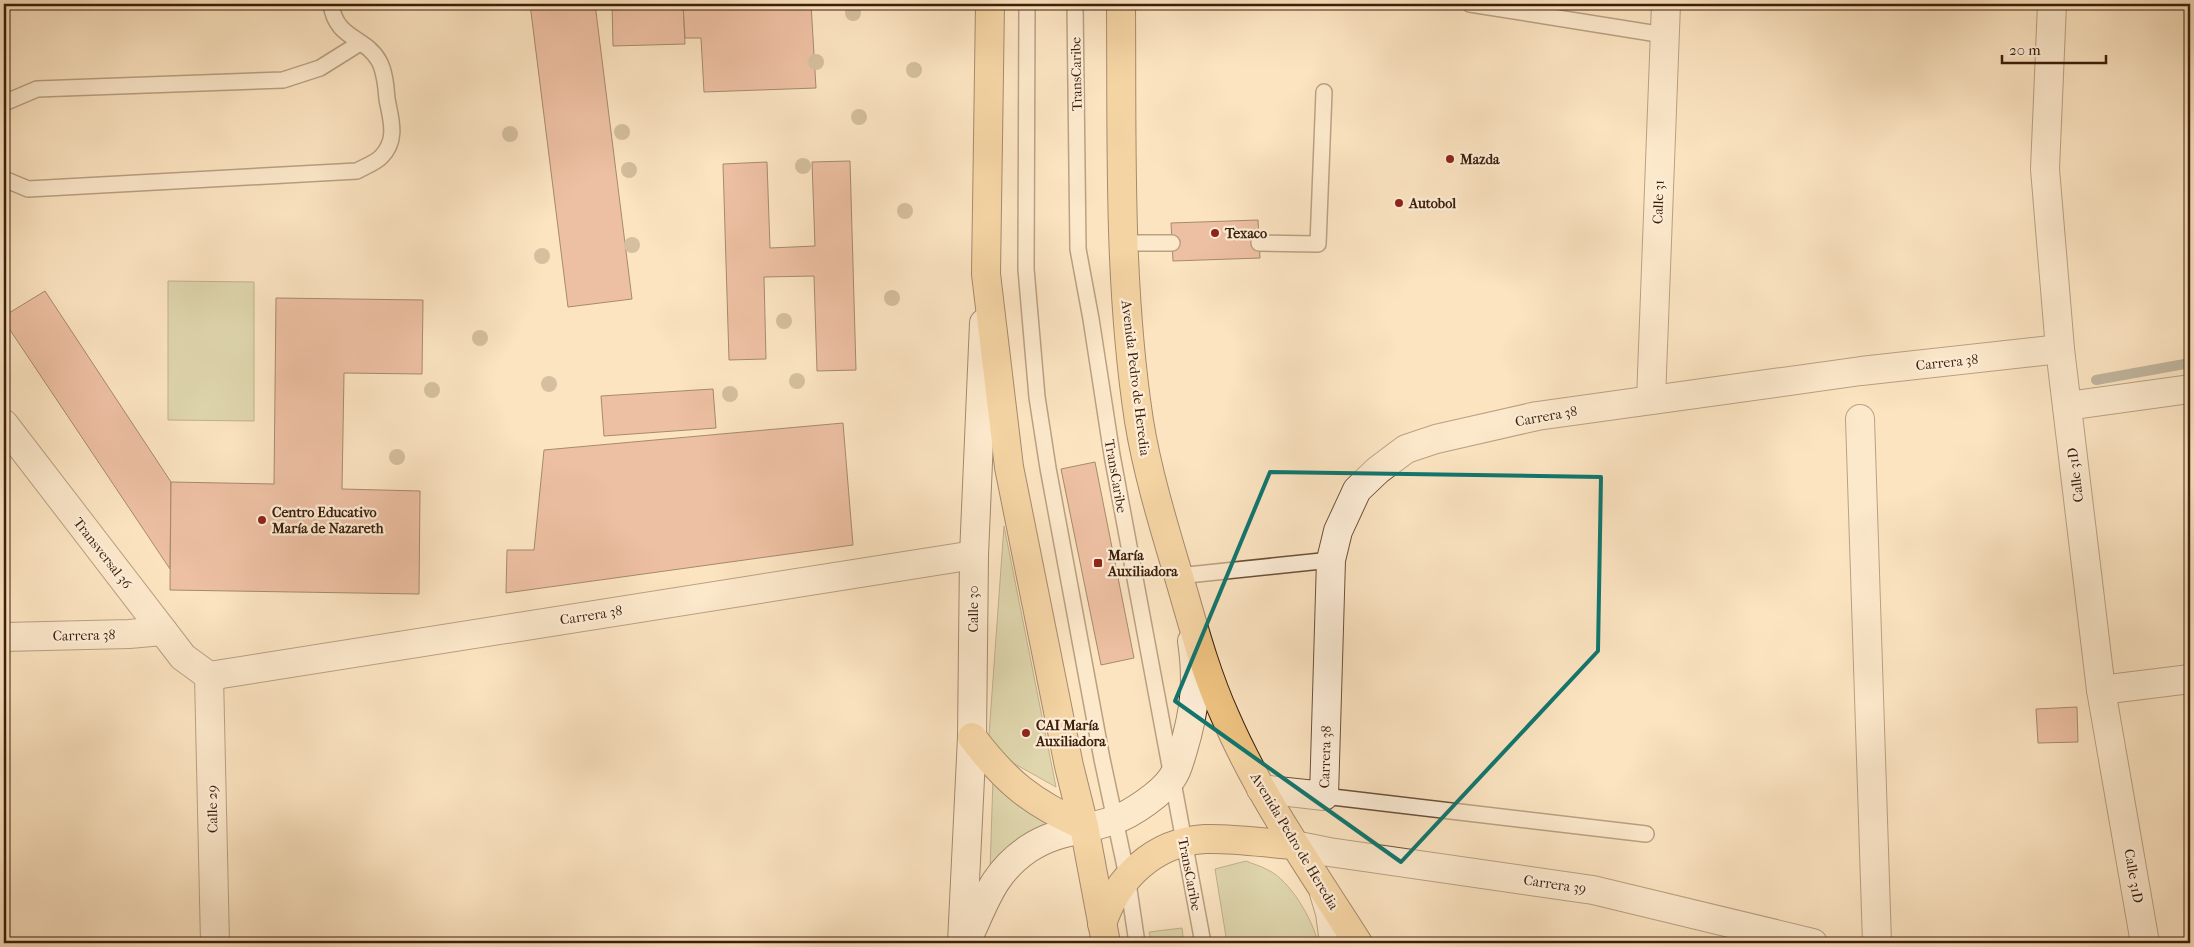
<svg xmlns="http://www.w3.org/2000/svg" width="2194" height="947" font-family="'IM FELL French Canon',serif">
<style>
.green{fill:#bcc595;stroke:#7c724f}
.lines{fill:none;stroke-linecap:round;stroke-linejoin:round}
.stream{stroke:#797d74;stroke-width:10}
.building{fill:#de947e;stroke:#3c1e09}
.service-casing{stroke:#6c5037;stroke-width:18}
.minor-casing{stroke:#6c5037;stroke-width:30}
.tertiary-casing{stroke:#6c5037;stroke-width:30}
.secondary-casing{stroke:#3c1e09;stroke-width:30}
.trunk-casing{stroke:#3c1e09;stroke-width:30}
.service{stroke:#fdedd7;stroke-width:15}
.minor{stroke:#fdedd7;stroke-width:28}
.tertiary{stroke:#fdedd7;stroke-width:28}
.secondary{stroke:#fdedd7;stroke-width:28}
.trunk{stroke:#eec280;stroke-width:28}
.tree{fill:#a79373}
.marked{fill:none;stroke:#0f766e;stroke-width:4;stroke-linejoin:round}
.poi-dot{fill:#8f2418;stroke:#fdedd7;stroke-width:2}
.labels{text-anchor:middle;stroke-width:4.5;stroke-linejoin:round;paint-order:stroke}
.street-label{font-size:14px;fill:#3c1e09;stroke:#fdedd7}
.poi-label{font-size:14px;font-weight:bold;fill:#3c1e09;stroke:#fdedd7;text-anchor:start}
</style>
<rect width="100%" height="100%" fill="#fce4c1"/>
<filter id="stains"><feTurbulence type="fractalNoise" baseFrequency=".004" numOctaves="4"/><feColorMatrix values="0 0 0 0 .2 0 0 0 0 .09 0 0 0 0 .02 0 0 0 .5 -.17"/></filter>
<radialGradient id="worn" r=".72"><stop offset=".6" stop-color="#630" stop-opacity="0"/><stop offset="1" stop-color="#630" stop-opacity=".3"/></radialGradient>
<g class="green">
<polygon points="168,281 254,282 254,421 168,420"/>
<polygon points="1004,526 1056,787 988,749"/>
<polygon points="993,778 1054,825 990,870"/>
<path d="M1246,861C1253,864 1261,866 1268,870C1290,880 1313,920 1318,943H1227L1215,869Z"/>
<polygon points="1182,928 1184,943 1152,943 1149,932"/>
</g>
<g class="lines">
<polyline class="stream" points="2096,380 2190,363"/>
</g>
<g class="building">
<polygon points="530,4 595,4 632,299 568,307"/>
<polygon points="612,4 683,4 685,44 613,46"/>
<polygon points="683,4 811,4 816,88 704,92 701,38 685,38"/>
<polygon points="850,161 856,370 817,371 814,276 764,277 766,359 729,360 723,164 767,162 770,248 815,246 812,162"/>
<polygon points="1258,220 1260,258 1173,261 1171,223"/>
<polygon points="45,291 171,482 170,569 4,321 4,316"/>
<polygon points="276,298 423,300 422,374 344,373 342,489 420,491 419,594 170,590 171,482 274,484"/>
<polygon points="713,389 716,428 604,436 601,396"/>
<polygon points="843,423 853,545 506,593 507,550 534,550 544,450"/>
<polygon points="1095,462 1134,658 1101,665 1061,469"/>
<polygon points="2077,707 2078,742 2038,743 2036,709"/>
</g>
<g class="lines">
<g class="service-casing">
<g id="service">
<polyline points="1027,4 1026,269 1037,397 1048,468 1102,759 1127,876 1137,943"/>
<polyline points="1075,4 1078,249 1091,319 1112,455 1203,943"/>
<polyline points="1470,4 1664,35"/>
<polyline points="4,103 37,89 283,80 320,68 360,43"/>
<path d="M4,179L28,189L357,171C364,167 375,163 381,157C398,140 391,120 387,99C386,87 385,72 379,61C365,36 336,40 331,4"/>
<polyline points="1123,243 1172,243"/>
<polyline points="1259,243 1318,244 1324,92"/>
<polyline points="1178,576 1331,560"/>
<polyline points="1324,796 1646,834"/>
</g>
</g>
<g class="minor-casing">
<g id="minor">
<polyline points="1651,400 1666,4"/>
<polyline points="2067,406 2190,389"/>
<polyline points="1860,419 1877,943"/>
<polyline points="4,637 129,634 163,631"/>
<polyline points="2101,690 2190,679"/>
<polyline points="1261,789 1324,796 1331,560 1338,531 1357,490 1378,470 1406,449 1436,439 1537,416 1861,371 2060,349"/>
<polyline points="1324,893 1330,913 1334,943"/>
</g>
</g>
<g class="tertiary-casing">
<g id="tertiary">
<polyline points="2052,4 2045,169 2060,349 2101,690 2145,943"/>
<polyline points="4,424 183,657 209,676"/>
<polyline points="209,676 974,555"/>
<polyline points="209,676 215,943"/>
<polyline points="1294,845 1329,852 1593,890 1813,943"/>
</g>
</g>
<g class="secondary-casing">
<g id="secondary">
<path d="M969,936C986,900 993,873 1028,849C1056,830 1084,831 1114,820C1132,814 1162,793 1172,778C1178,770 1180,759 1183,750C1195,710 1198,681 1192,641"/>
<polyline points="962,943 972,737 974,555 984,323"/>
</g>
</g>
<g class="trunk-casing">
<g id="trunk">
<polyline points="990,4 986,274 1009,467 1069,766 1084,826 1106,943"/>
<path d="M1121,4C1122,143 1118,283 1139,421C1148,476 1165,530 1181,584C1194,629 1206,674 1225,716C1260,797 1311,869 1358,943"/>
<path d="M972,737C1006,782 1032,803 1084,826"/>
<path d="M1102,924C1117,878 1154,842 1205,839C1234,838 1265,843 1294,845"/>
</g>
</g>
<use href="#service" class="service"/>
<use href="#minor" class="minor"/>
<use href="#tertiary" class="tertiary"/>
<use href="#secondary" class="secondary"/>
<use href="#trunk" class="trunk"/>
</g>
<g class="tree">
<circle cx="853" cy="13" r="8"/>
<circle cx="816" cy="62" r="8"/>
<circle cx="914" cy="70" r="8"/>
<circle cx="859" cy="117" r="8"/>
<circle cx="622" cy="132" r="8"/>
<circle cx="510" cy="134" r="8"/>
<circle cx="803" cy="166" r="8"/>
<circle cx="629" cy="170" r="8"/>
<circle cx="905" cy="211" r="8"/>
<circle cx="632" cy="245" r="8"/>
<circle cx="542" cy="256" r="8"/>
<circle cx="892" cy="298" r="8"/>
<circle cx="784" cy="321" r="8"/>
<circle cx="480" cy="338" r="8"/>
<circle cx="797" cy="381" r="8"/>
<circle cx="549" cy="384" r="8"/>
<circle cx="432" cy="390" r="8"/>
<circle cx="730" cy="394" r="8"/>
<circle cx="397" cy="457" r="8"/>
</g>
<path d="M0 0H2194V947H0ZM1270,472L1601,477L1598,651L1401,862L1175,701Z" fill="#fce4c1" fill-opacity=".55" fill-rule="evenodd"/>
<path class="marked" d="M1270,472L1601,477L1598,651L1401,862L1175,701Z"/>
<g class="poi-dot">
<circle cx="1450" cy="159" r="5"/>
<circle cx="1399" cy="203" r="5"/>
<circle cx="1215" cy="233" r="5"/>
<circle cx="262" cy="520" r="5"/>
<rect x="1093" y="558" width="10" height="10" rx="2.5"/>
<circle cx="1026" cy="733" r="5"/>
</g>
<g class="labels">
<g class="street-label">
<text transform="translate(1076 74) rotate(-91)" y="5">TransCaribe</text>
<text transform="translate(1658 202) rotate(-88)" y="5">Calle 31</text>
<text transform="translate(1947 362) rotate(-6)" y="5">Carrera 38</text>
<text transform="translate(1136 378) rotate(83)" y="5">Avenida Pedro de Heredia</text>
<text transform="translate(1546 416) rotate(-10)" y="5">Carrera 38</text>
<text transform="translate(2075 475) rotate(-97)" y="5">Calle 31D</text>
<text transform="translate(1116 476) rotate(80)" y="5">TransCaribe</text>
<text transform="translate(103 553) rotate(52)" y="5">Transversal 36</text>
<text transform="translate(973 609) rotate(-90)" y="5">Calle 30</text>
<text transform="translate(591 615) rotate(-9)" y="5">Carrera 38</text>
<text transform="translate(84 635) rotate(-1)" y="5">Carrera 38</text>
<text transform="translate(1325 757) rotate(-88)" y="5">Carrera 38</text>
<text transform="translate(212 809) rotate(-91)" y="5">Calle 29</text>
<text transform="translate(1295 841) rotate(59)" y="5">Avenida Pedro de Heredia</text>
<text transform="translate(1190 874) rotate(79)" y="5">TransCaribe</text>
<text transform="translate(2134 876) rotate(80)" y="5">Calle 31D</text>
<text transform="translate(1555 884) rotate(8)" y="5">Carrera 39</text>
</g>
<g class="poi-label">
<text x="1460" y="164">Mazda</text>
<text x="1409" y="208">Autobol</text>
<text x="1225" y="238">Texaco</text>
<text x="272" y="517">Centro Educativo<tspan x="272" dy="16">María de Nazareth</tspan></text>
<text x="1108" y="560">María<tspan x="1108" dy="16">Auxiliadora</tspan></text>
<text x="1036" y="730">CAI María<tspan x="1036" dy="16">Auxiliadora</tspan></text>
</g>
</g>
<rect width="2194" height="947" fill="none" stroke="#fce4c1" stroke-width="20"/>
<rect x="5" y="5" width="2184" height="937" fill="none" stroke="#3c1e09" stroke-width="2.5"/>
<rect x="10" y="10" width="2174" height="927" fill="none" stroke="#3c1e09"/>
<path d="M2002 55v8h104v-8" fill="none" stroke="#3c1e09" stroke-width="2.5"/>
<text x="2009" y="55" font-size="15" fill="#3c1e09" stroke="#fdedd7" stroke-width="4" paint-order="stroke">20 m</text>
<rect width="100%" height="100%" filter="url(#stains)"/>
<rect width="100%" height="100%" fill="url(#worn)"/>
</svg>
